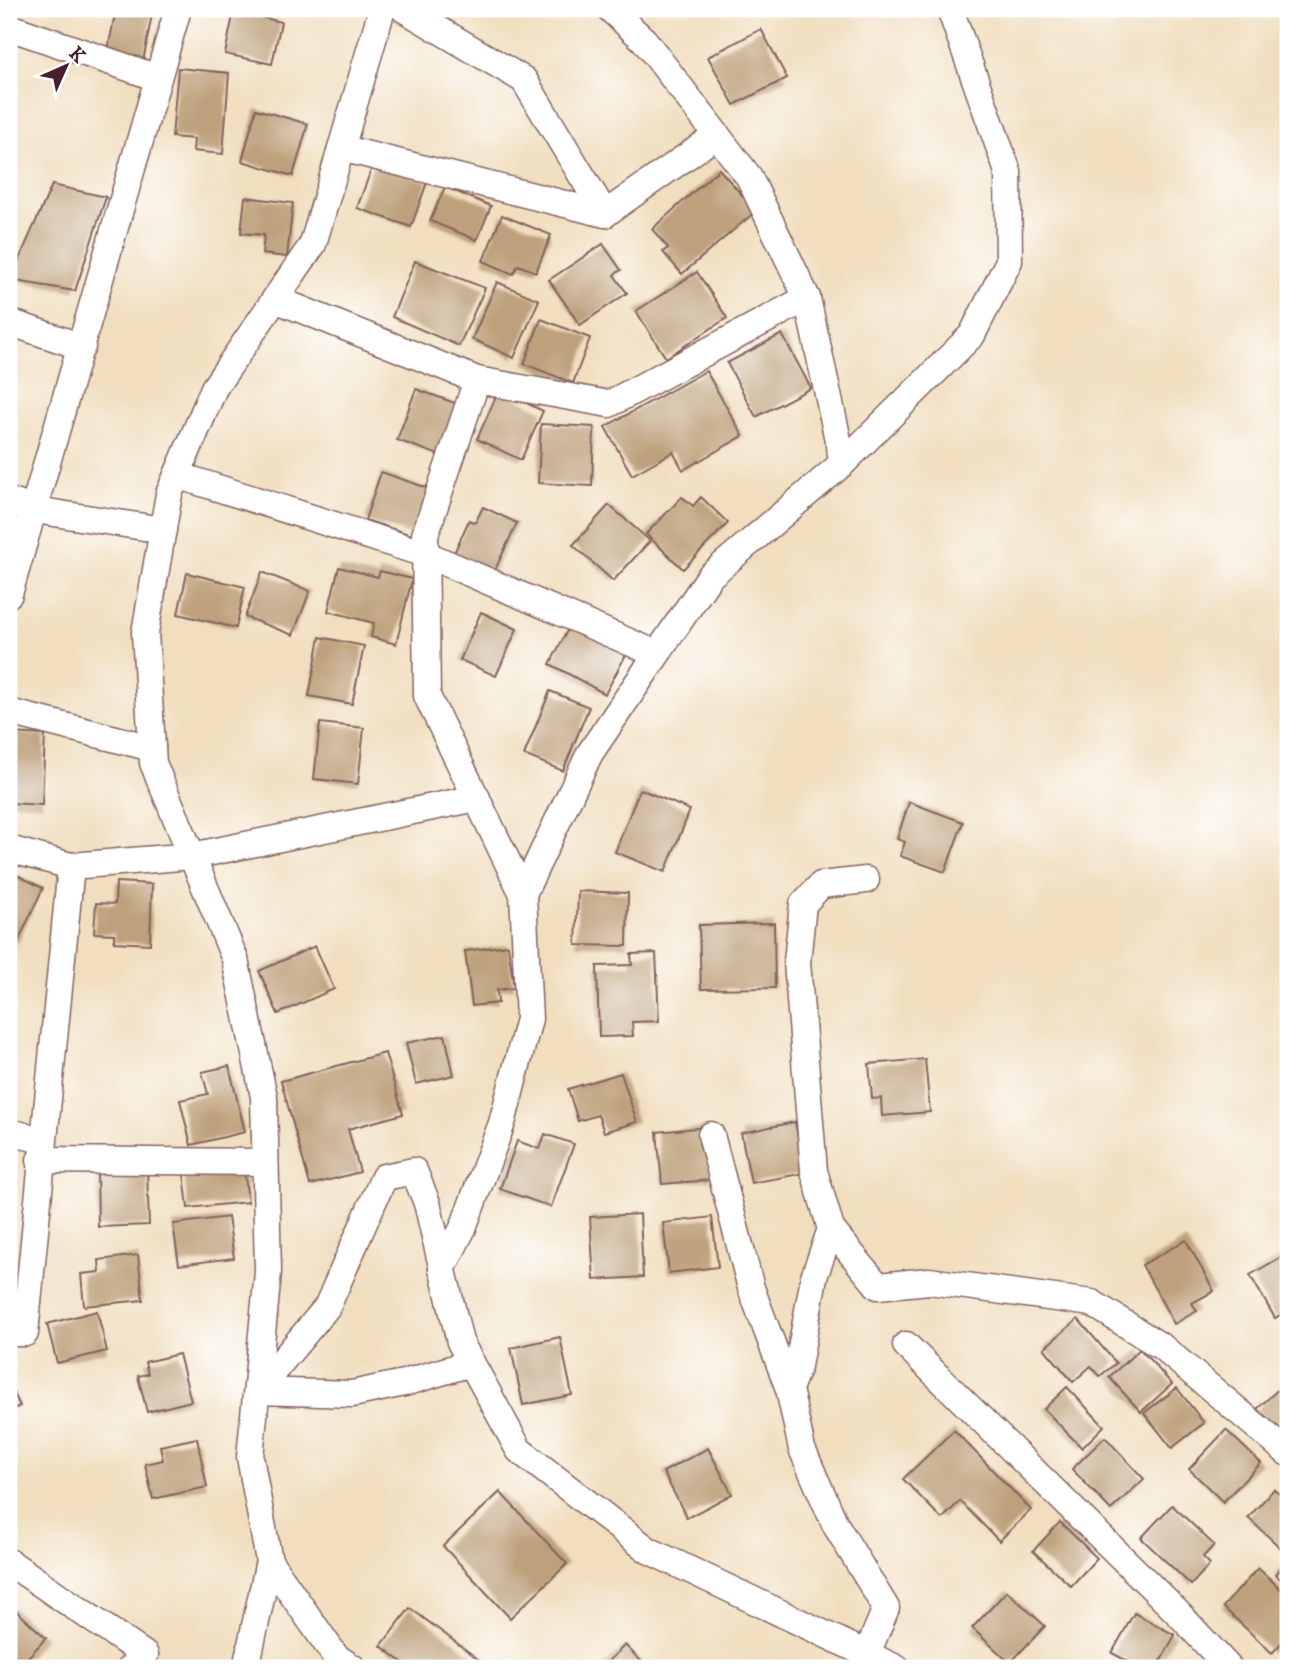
<svg xmlns="http://www.w3.org/2000/svg" width="1297" height="1677" font-family="'IM FELL DW Pica',serif">
<style>
.building{fill:#bea17c}
.lines{fill:none;stroke-linecap:round;stroke-linejoin:round}
.street-casing{stroke:#84625e;stroke-width:29}
.street{stroke:#fff;stroke-width:26}
</style>
<rect width="100%" height="100%" fill="#fff"/>
<filter id="ink" filterUnits="userSpaceOnUse"><feTurbulence type="fractalNoise" baseFrequency=".0143" numOctaves="2"/><feDisplacementMap in="SourceGraphic" scale="14" xChannelSelector="R" yChannelSelector="G"/><feConvolveMatrix kernelMatrix="1 2 1 2 8 2 1 2 1" color-interpolation-filters="sRGB"/></filter>
<filter id="wash" filterUnits="userSpaceOnUse"><feTurbulence type="fractalNoise" baseFrequency=".00686" numOctaves="4" result="noise"/><feDisplacementMap in="SourceGraphic" scale="28" xChannelSelector="R" yChannelSelector="G"/><feGaussianBlur stdDeviation="1.57" result="paint"/><feColorMatrix in="noise" values="0 0 0 0 0 0 0 0 0 0 0 0 0 0 0 0 0 1.4 0 .05"/><feComposite in="paint" operator="in"/></filter>
<g filter="url(#wash)">
<rect width="100%" height="100%" fill="#f0debe"/>
<g id="blocks">
<g class="building">
<polygon points="116,9 153,9 143,62 107,55"/>
<polygon points="234,11 281,22 272,64 225,54"/>
<polygon points="761,29 787,78 734,105 708,57"/>
<polygon points="178,68 229,73 223,154 193,151 194,139 172,137"/>
<polygon points="256,109 308,124 293,176 242,161"/>
<polygon points="374,162 427,182 411,227 357,208"/>
<polygon points="719,169 756,211 682,274 663,252 668,248 652,229"/>
<polygon points="52,185 106,197 75,291 10,280"/>
<polygon points="445,187 491,206 477,240 430,221"/>
<polygon points="245,197 293,203 287,257 262,254 264,235 241,233"/>
<polygon points="502,215 551,235 536,272 518,265 513,274 483,261"/>
<polygon points="603,244 621,270 614,275 627,293 580,325 549,280"/>
<polygon points="415,261 485,288 459,346 392,317"/>
<polygon points="697,272 727,318 666,358 636,311"/>
<polygon points="497,282 539,300 514,358 472,339"/>
<polygon points="541,319 590,338 573,383 524,364"/>
<polygon points="782,334 811,388 756,417 727,363"/>
<polygon points="706,371 743,436 683,470 673,452 632,475 605,427"/>
<polygon points="416,389 466,407 447,458 397,440"/>
<polygon points="499,390 543,411 521,460 477,439"/>
<polygon points="541,424 594,427 592,486 538,483"/>
<polygon points="381,472 436,491 421,538 365,520"/>
<polygon points="682,497 693,506 701,497 728,523 683,569 646,534"/>
<polygon points="609,505 650,541 613,581 573,545"/>
<polygon points="483,507 517,523 494,572 454,553 469,520 475,523"/>
<polygon points="339,567 378,577 380,571 412,579 396,644 371,637 374,623 328,611"/>
<polygon points="262,572 310,591 293,635 245,617"/>
<polygon points="187,573 245,587 236,628 178,614"/>
<polygon points="481,612 517,629 496,676 460,660"/>
<polygon points="571,623 627,653 605,694 550,664"/>
<polygon points="320,637 364,646 352,704 309,696"/>
<polygon points="550,691 589,707 563,771 524,755"/>
<polygon points="320,723 364,728 358,784 314,779"/>
<polygon points="9,733 45,735 42,805 9,803"/>
<polygon points="640,789 690,810 665,872 615,852"/>
<polygon points="909,802 963,822 945,872 900,856 905,842 897,839"/>
<polygon points="9,871 43,888 17,944 9,940"/>
<polygon points="116,882 152,884 150,944 114,942 114,934 94,933 96,903 115,904"/>
<polygon points="578,891 628,893 627,946 576,945"/>
<polygon points="774,923 775,988 701,989 699,925"/>
<polygon points="508,945 514,988 497,990 498,1003 472,1006 465,951"/>
<polygon points="315,946 334,989 278,1014 259,971"/>
<polygon points="656,953 659,1021 632,1022 633,1036 599,1037 597,966 632,965 631,954"/>
<polygon points="445,1035 454,1075 416,1084 406,1043"/>
<polygon points="385,1053 403,1114 348,1129 360,1172 310,1185 281,1081"/>
<polygon points="925,1059 930,1112 882,1116 881,1098 872,1099 869,1064"/>
<polygon points="229,1066 245,1132 191,1145 180,1100 208,1094 202,1072"/>
<polygon points="621,1073 637,1122 604,1132 598,1115 578,1121 568,1089"/>
<polygon points="795,1122 805,1173 751,1183 741,1133"/>
<polygon points="706,1127 711,1180 662,1184 657,1132"/>
<polygon points="545,1134 574,1144 551,1207 500,1189 517,1141 540,1149"/>
<polygon points="244,1168 248,1202 188,1208 184,1174"/>
<polygon points="147,1170 149,1225 98,1227 97,1171"/>
<polygon points="640,1214 643,1277 594,1280 590,1217"/>
<polygon points="228,1217 234,1258 179,1265 173,1224"/>
<polygon points="712,1217 718,1267 669,1273 663,1223"/>
<polygon points="1186,1240 1214,1291 1192,1303 1197,1311 1174,1324 1142,1265"/>
<polygon points="1288,1253 1288,1310 1275,1318 1250,1275"/>
<polygon points="138,1255 143,1300 84,1306 81,1274 100,1272 99,1260"/>
<polygon points="97,1311 107,1351 57,1363 47,1324"/>
<polygon points="1078,1319 1116,1363 1100,1376 1091,1366 1073,1382 1044,1348"/>
<polygon points="560,1337 572,1395 523,1405 511,1348"/>
<polygon points="1140,1349 1172,1384 1141,1412 1109,1377"/>
<polygon points="179,1354 191,1401 147,1412 138,1376 148,1374 145,1362"/>
<polygon points="1288,1380 1288,1444 1256,1410"/>
<polygon points="9,1383 20,1406 9,1411"/>
<polygon points="1067,1387 1104,1426 1082,1448 1044,1409"/>
<polygon points="1177,1388 1204,1423 1172,1448 1144,1413"/>
<polygon points="954,1430 1031,1510 999,1541 960,1501 942,1519 903,1479"/>
<polygon points="1226,1430 1261,1463 1223,1502 1189,1469"/>
<polygon points="1105,1437 1144,1479 1111,1510 1072,1469"/>
<polygon points="197,1438 207,1487 153,1499 145,1464 163,1460 160,1446"/>
<polygon points="708,1448 732,1494 687,1518 663,1472"/>
<polygon points="1274,1489 1288,1502 1288,1544 1283,1550 1248,1518"/>
<polygon points="500,1492 567,1564 510,1618 443,1546"/>
<polygon points="1172,1505 1214,1545 1203,1557 1210,1564 1191,1585 1141,1538"/>
<polygon points="1060,1522 1097,1558 1071,1586 1033,1551"/>
<polygon points="1288,1560 1288,1586 1275,1574"/>
<polygon points="1258,1568 1288,1596 1288,1636 1272,1653 1223,1607"/>
<polygon points="1007,1591 1045,1626 1010,1663 972,1628"/>
<polygon points="9,1604 46,1638 18,1668 9,1663"/>
<polygon points="410,1608 490,1668 410,1668 381,1646"/>
<polygon points="1134,1613 1175,1635 1157,1668 1140,1668 1112,1653"/>
<polygon points="625,1645 648,1668 601,1668"/>
</g>
</g>
</g>
<g filter="url(#ink)">
<use href="#blocks" fill-opacity="0" stroke="#84625e" stroke-width="2"/>
<g class="lines">
<g class="street-casing">
<g id="street">
<polyline points="404,9 524,80 605,214 717,135"/>
<polyline points="610,9 644,40 749,177 807,298 843,463"/>
<polyline points="9,27 158,78"/>
<polyline points="341,148 605,214"/>
<polyline points="275,299 477,380 425,535 427,696 523,894 529,1019 502,1123 463,1228 442,1269"/>
<polyline points="9,322 82,347"/>
<polyline points="477,380 609,404 807,298"/>
<polyline points="177,475 425,554 657,654"/>
<polyline points="9,501 35,510 163,530"/>
<polyline points="9,594 178,9"/>
<polyline points="9,712 152,748"/>
<polyline points="9,849 71,866 192,856 477,798"/>
<polyline points="866,880 821,885 803,904 797,962 814,1171 831,1229 814,1277 798,1366 789,1389 802,1449 835,1524 886,1608 867,1654"/>
<polyline points="523,894 590,753 710,576 843,463 972,335 1009,261 1008,172 950,9"/>
<polyline points="9,1132 42,1140"/>
<polyline points="711,1135 751,1288 789,1389"/>
<polyline points="40,1160 265,1162"/>
<polyline points="831,1229 878,1286 929,1281 1092,1303 1162,1347 1288,1453"/>
<polyline points="9,1333 25,1333 71,866"/>
<polyline points="906,1345 1179,1614 1229,1668"/>
<polyline points="257,1391 327,1307 384,1177 414,1171 427,1203 460,1342 519,1450 648,1550 896,1668"/>
<polyline points="257,1391 352,1394 404,1383 471,1363"/>
<polyline points="269,1561 336,1657 353,1668"/>
<polyline points="9,1562 145,1655 130,1668"/>
<polyline points="246,1668 269,1561 250,1457 268,1272 264,1097 235,959 153,763 145,633 169,494 214,388 313,244 382,9"/>
</g>
</g>
<use href="#street" class="street"/>
</g>
</g>
<rect width="1297" height="1677" fill="none" stroke="#fff" stroke-width="35"/>
<g transform="translate(66 66) rotate(45)" stroke="#ffffff" stroke-width="5" paint-order="stroke">
<path d="M0-5L12 26L0 18L-12 26Z" fill="#4a1f2b"/>
<text y="-10" font-size="19" font-weight="bold" text-anchor="middle" fill="#4a1f2b">K</text>
</g>
</svg>
